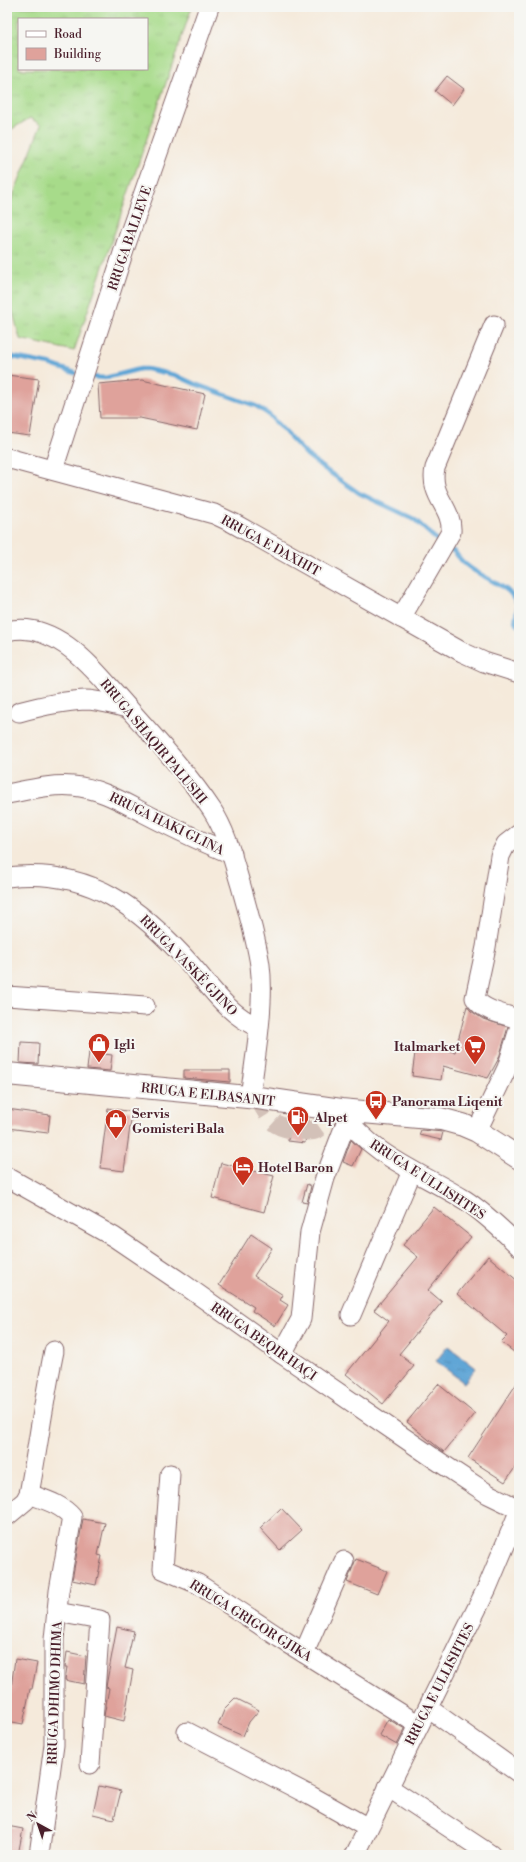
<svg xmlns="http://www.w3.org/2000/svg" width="526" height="1862" font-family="'Libre Bodoni',serif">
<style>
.grass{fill:url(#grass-tufts);stroke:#787d5a;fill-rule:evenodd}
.water{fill:url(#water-ripples);stroke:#556280}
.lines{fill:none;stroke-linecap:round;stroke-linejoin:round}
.stream{stroke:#60a6d6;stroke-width:4.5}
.building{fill:#dfa29b}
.minor-tunnel{stroke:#d3c1b8;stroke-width:19;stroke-dasharray:19 10;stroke-linecap:butt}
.minor-casing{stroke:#866669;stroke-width:21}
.major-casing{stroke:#866669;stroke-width:24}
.minor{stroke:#fff;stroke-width:19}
.major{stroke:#fff;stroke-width:22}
.labels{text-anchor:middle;stroke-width:4;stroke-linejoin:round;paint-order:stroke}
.street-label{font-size:13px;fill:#4a1f2b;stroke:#f6f6f2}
.poi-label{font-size:13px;font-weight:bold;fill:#4a1f2b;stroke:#f6f6f2;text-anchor:start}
</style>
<defs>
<pattern id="grass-tufts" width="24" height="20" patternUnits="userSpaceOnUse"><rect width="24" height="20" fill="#a7db8a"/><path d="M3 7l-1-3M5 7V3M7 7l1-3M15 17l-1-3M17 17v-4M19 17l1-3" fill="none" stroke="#91bc77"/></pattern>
<pattern id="water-ripples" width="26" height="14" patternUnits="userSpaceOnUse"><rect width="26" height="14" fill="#60a6d6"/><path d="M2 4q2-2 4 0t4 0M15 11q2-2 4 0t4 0" fill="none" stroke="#5187ae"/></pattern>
</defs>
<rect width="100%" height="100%" fill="#f6f6f2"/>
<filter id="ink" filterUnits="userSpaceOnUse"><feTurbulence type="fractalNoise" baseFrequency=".025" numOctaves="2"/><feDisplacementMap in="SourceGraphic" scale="8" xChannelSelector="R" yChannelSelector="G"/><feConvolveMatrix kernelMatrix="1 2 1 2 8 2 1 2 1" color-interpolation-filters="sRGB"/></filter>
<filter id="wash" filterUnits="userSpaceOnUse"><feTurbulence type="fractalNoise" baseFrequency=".012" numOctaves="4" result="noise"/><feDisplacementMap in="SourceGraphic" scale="16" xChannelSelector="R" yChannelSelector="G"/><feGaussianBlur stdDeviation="0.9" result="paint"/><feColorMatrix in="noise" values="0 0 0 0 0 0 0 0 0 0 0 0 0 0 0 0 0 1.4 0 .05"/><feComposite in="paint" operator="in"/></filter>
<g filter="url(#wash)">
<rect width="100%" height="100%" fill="#f5eadb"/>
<path class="grass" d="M7,7H192L74,351L20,339L7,290V211L41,125L30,118L7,132ZM19,19H147V69H19Z"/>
<polygon class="water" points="448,1346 476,1368 464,1383 436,1361"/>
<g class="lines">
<g class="stream">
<polyline points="7,351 13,357 49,364 75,373"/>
<polyline points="92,377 105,378 140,369 147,369 175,375 195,384 256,406 268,414 307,455 326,470 359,493 414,519 439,542"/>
<path d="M448,549L455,552C467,572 490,577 508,591C512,595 515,600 518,604L515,622L519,626"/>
</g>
</g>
<g id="blocks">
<g class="building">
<polygon points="447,76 464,89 452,105 435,91"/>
<polygon points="7,375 39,379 30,436 7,433"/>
<polygon points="142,380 205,394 197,430 140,418 100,418 98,384"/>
<polygon points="467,1006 471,1011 483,1019 508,1027 499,1058 488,1078 443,1066 441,1080 412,1076 416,1045 455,1052"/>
<polygon points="21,1042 39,1043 38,1064 20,1063"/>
<polygon points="89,1052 112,1055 110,1071 87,1069"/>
<polygon points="184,1070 230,1070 230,1082 184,1078"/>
<polygon points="108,1108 132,1112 124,1171 100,1168"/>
<polygon points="7,1109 50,1115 48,1133 7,1128"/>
<polygon points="290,1117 308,1119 305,1143 288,1141"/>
<polygon points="421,1130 443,1132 441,1140 419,1135"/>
<polygon points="351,1140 361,1149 353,1166 343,1162"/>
<polygon points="221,1163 274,1176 264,1212 212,1198"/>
<polygon points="307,1184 311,1186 307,1203 302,1202"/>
<polygon points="434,1207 471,1237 428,1290 442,1302 399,1354 414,1366 383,1404 346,1374 389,1321 374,1310 418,1257 403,1245"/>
<polygon points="251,1234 272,1248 254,1276 283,1295 280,1300 288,1305 275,1326 252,1311 254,1307 219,1285"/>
<polygon points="488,1256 519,1282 519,1356 501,1342 507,1336 457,1294"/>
<polygon points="519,1380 519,1462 505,1482 468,1458"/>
<polygon points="438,1384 475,1414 444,1452 407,1422"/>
<polygon points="281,1508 302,1530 280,1550 260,1528"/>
<polygon points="83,1519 105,1523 98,1555 102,1556 96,1585 72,1580"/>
<polygon points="356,1559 387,1571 377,1594 347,1582"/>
<polygon points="117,1627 134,1631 125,1668 133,1670 124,1721 104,1716 109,1688 106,1687 107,1681"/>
<polygon points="67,1652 86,1656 84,1684 65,1680 67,1667 65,1667"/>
<polygon points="15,1659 37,1663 32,1689 30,1689 23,1724 7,1721 7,1694 10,1695"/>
<polygon points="235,1698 259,1710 249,1722 243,1736 218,1725 225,1708"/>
<polygon points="388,1719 405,1729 397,1745 379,1735"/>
<polygon points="99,1786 121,1791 114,1819 93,1814"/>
<polygon points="7,1826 23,1829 18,1855 7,1854"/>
</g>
</g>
</g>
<g filter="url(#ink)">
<use href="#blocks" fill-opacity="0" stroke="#866669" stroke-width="1"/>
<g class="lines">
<path class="minor-tunnel" d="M258,1098C273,1122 271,1127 300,1130C307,1131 313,1132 319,1128C326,1123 333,1116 341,1110"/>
<g class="minor-casing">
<g id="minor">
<polyline points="7,458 214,514 233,523 462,652 484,662 519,673"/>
<polyline points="53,470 126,244 209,7"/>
<path d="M401,618L451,532C453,507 429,497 435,468L494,325"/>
<path d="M7,631C51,620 87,661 114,692C147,730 184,768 212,810C227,833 233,860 241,886C248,912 256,938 260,965C265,1003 255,1059 250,1097"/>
<path d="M19,712C41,706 62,701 85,700C99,700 114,705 128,708"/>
<path d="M7,794C28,790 51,784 73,786C99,788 121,801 144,813C173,828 202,842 232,854"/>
<path d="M519,834L506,844L500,856L486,947L475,998C482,1011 506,1015 519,1019"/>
<path d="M7,877C89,867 141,908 192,966C212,989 229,1015 258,1027"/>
<polyline points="7,996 145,1006"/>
<path d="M342,1112C371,1156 422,1173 465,1200C485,1213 502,1230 519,1246"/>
<polyline points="477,1131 507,1068 519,1029"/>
<polyline points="7,1177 114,1237 182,1283 282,1354 435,1459 488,1494 519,1509"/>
<polyline points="351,1315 412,1171"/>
<polyline points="282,1354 301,1319 310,1232 325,1178 347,1120"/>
<polyline points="170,1474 163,1569 198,1584 280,1638 419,1725"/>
<path d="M29,1494C38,1447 44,1398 54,1351"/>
<path d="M7,1516L25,1501L29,1494C45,1500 61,1504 72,1517L59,1591L54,1639V1745L39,1855"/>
<polyline points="57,1612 100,1620 90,1764"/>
<polyline points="304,1653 344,1561"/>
<polyline points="428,1708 519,1773"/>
<polyline points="187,1732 311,1796 368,1828"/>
<polyline points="388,1787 491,1855"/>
<polyline points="355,1855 487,1588 519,1512"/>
</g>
</g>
<g class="major-casing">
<polyline id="major" points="7,1074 258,1098 341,1110 441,1119 463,1125 477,1131 519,1158"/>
</g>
<use href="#minor" class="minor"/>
<use href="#major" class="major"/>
</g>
</g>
<defs>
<g id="shop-pin" transform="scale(1.15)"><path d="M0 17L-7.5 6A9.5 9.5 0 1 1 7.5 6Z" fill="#c8321e" stroke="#f6f6f2"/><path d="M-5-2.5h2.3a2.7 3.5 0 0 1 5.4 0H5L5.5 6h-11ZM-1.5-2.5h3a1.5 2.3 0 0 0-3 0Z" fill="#fff"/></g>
<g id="supermarket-pin" transform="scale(1.15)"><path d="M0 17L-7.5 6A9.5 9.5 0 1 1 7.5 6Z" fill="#c8321e" stroke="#f6f6f2"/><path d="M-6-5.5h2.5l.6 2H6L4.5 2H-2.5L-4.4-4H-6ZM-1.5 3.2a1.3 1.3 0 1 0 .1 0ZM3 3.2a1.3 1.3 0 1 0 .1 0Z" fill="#fff"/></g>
<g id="bus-pin" transform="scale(1.15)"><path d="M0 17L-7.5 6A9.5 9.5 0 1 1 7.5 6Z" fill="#c8321e" stroke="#f6f6f2"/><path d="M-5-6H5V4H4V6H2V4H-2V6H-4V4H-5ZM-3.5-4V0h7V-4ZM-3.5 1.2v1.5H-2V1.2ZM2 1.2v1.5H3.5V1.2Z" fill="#fff"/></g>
<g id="fuel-pin" transform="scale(1.15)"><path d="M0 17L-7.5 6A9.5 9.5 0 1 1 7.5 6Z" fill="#c8321e" stroke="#f6f6f2"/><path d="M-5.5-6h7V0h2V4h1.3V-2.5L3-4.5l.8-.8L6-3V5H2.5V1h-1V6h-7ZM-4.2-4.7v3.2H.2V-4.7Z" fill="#fff"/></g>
<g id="hotel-pin" transform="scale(1.15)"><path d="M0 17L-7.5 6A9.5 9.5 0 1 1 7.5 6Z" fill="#c8321e" stroke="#f6f6f2"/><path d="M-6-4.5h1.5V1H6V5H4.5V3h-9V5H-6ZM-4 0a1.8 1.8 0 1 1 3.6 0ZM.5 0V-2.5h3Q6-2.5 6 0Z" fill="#fff"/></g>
</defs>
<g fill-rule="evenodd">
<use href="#shop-pin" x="99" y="1044"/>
<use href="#supermarket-pin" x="475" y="1046"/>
<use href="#bus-pin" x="376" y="1101"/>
<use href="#fuel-pin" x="298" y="1117"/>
<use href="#shop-pin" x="116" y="1120"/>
<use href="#hotel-pin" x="243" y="1167"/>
</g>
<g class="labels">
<g class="street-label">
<text transform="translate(129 238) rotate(-71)" y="5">RRUGA BALLEVE</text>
<text transform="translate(271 545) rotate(29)" y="5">RRUGA E DAXHIT</text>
<text transform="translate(154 741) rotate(50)" y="5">RRUGA SHAQIR PALUSHI</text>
<text transform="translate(167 823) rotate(26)" y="5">RRUGA HAKI GLINA</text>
<text transform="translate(189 965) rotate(46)" y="5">RRUGA VASKË GJINO</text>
<text transform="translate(208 1094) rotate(6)" y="5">RRUGA E ELBASANIT</text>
<text transform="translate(428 1179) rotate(33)" y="5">RRUGA E ULLISHTES</text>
<text transform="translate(264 1341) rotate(35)" y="5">RRUGA BEQIR HAÇI</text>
<text transform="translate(251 1620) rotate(32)" y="5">RRUGA GRIGOR GJIKA</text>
<text transform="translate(439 1684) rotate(-63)" y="5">RRUGA E ULLISHTES</text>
<text transform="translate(54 1693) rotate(-88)" y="5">RRUGA DHIMO DHIMA</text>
</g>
<g class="poi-label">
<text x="114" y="1049">Igli</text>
<text x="460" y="1051" text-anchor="end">Italmarket</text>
<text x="392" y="1106">Panorama Liqenit</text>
<text x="132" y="1118">Servis<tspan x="132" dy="15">Gomisteri Bala</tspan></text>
<text x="314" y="1122">Alpet</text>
<text x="258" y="1172">Hotel Baron</text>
</g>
</g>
<rect width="526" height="1862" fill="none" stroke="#f6f6f2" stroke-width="24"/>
<rect x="18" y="18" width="130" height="52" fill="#f6f6f2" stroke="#b1a0a2"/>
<rect x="26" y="31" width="20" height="6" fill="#ffffff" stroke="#b1a0a2"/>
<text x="54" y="38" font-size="12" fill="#4a1f2b">Road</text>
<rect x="26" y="48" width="20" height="12" fill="#dfa29b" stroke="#b1a0a2"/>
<text x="54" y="58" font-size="12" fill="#4a1f2b">Building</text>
<g transform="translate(38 1824) rotate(320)" stroke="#f6f6f2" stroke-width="3" paint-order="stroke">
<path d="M0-3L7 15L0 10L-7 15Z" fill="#4a1f2b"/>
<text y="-6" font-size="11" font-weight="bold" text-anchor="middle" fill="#4a1f2b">N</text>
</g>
</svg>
